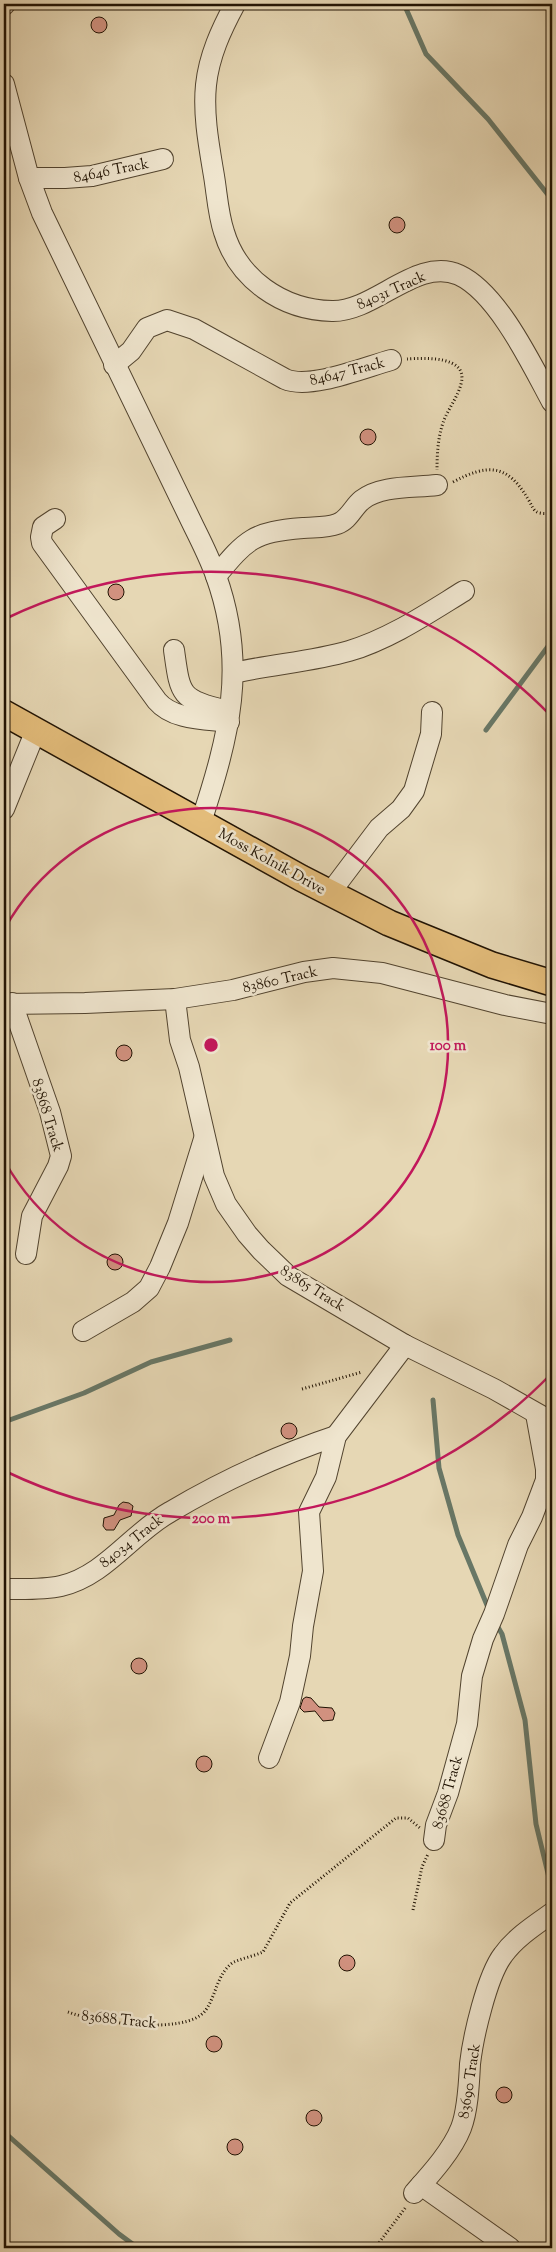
<svg xmlns="http://www.w3.org/2000/svg" width="556" height="2252" font-family="'Sorts Mill Goudy',serif">
<style>
.lines{fill:none;stroke-linecap:round;stroke-linejoin:round}
.stream{stroke:#687766;stroke-width:5}
.building{fill:#d1917f;stroke:#211303}
.minor-casing{stroke:#52442f;stroke-width:22}
.major-casing{stroke:#211303;stroke-width:28}
.path{stroke:#211303;stroke-width:3;stroke-dasharray:1 2.5;stroke-linecap:butt}
.minor{stroke:#efe5ce;stroke-width:20}
.major{stroke:#e3bc7a;stroke-width:25}
.ring{fill:none;stroke:#c2185b;stroke-width:2.5}
.labels{text-anchor:middle;stroke-width:5;stroke-linejoin:round;paint-order:stroke}
.street-label{font-size:15px;fill:#211303;stroke:#efe5ce}
.centre{fill:#c2185b;stroke:#efe5ce;stroke-width:2.5}
.ring-label{font-size:15px;text-anchor:middle;font-weight:bold;fill:#c2185b;stroke:#efe5ce;stroke-width:5;stroke-linejoin:round;paint-order:stroke}
</style>
<rect width="100%" height="100%" fill="#e6d7b4"/>
<filter id="stains"><feTurbulence type="fractalNoise" baseFrequency=".004" numOctaves="4"/><feColorMatrix values="0 0 0 0 .2 0 0 0 0 .09 0 0 0 0 .02 0 0 0 .5 -.17"/></filter>
<radialGradient id="worn" r=".72"><stop offset=".6" stop-color="#630" stop-opacity="0"/><stop offset="1" stop-color="#630" stop-opacity=".3"/></radialGradient>
<g class="lines">
<g class="stream">
<polyline points="404,4 426,54 488,119 549,196 552,204"/>
<polyline points="486,730 552,641"/>
<polyline points="433,1400 439,1468 458,1535 489,1610"/>
<polyline points="4,1422 84,1393 151,1362 230,1340"/>
<polyline points="495,1622 502,1634 525,1720 536,1824 552,1890"/>
<polyline points="4,2132 119,2234 138,2248"/>
</g>
</g>
<g class="building">
<circle cx="99" cy="25" r="8"/>
<circle cx="397" cy="225" r="8"/>
<circle cx="368" cy="437" r="8"/>
<circle cx="116" cy="592" r="8"/>
<circle cx="124" cy="1053" r="8"/>
<circle cx="115" cy="1262" r="8"/>
<circle cx="289" cy="1431" r="8"/>
<polygon points="123,1502 129,1503 133,1506 131,1516 120,1520 114,1530 106,1530 103,1526 104,1518 114,1515 119,1505"/>
<circle cx="139" cy="1666" r="8"/>
<polygon points="306,1697 311,1698 319,1707 332,1708 335,1713 333,1720 323,1721 315,1711 304,1712 300,1708 303,1699"/>
<circle cx="204" cy="1764" r="8"/>
<circle cx="347" cy="1963" r="8"/>
<circle cx="214" cy="2044" r="8"/>
<circle cx="504" cy="2095" r="8"/>
<circle cx="314" cy="2118" r="8"/>
<circle cx="235" cy="2147" r="8"/>
</g>
<g class="lines">
<g class="minor-casing">
<g id="minor">
<path d="M235,4C221,30 209,56 206,85C203,115 209,146 214,176C217,194 218,214 224,232C238,279 282,310 332,311C375,312 417,256 459,275C498,293 532,365 552,402"/>
<polyline points="4,5 5,4"/>
<path d="M4,84L29,178L42,213L194,527C202,543 210,559 216,576C248,665 229,736 201,822"/>
<polyline points="29,178 65,178 92,176 163,159"/>
<path d="M114,365L131,351L147,328L167,320L194,329L285,379C310,390 365,367 391,360"/>
<path d="M55,519L43,527L41,537L42,543L157,701C173,720 205,719 229,722"/>
<path d="M216,576C247,539 253,532 303,528C313,527 327,528 337,524C349,520 353,507 362,500C381,485 414,488 437,485"/>
<path d="M174,650C180,693 179,700 224,710"/>
<path d="M234,673C272,664 311,662 349,651C390,639 428,613 464,591"/>
<polyline points="4,809 36,730"/>
<polyline points="330,893 379,828 401,809 414,791 431,734 432,712"/>
<polyline points="175,999 180,1040 189,1067 214,1176 226,1204 247,1234 261,1250 288,1276 405,1345 494,1389 552,1422"/>
<polyline points="12,1003 50,1112 61,1156 58,1166 32,1216 26,1254"/>
<polyline points="4,1004 85,1003 175,999 233,990 304,972 333,968 382,973 505,1005 552,1014"/>
<polyline points="83,1331 133,1302 149,1288 160,1267 178,1223 204,1139"/>
<path d="M4,1589C22,1589 43,1590 61,1586C105,1576 132,1533 170,1512C224,1480 276,1456 336,1436"/>
<polyline points="269,1758 290,1702 300,1656 303,1626 313,1571 309,1512 326,1477 336,1436 405,1345"/>
<polyline points="434,1840 436,1825 448,1793 467,1724 472,1676 483,1639 494,1614 518,1545 532,1517 546,1480 546,1469 536,1414"/>
<polyline points="421,2185 510,2248"/>
<path d="M414,2193C430,2175 452,2151 461,2128C468,2110 469,2083 470,2064C473,2037 487,1976 503,1955C515,1938 535,1925 552,1913"/>
</g>
</g>
<g class="major-casing">
<polyline id="major" points="4,713 301,878 389,923 492,965 552,983"/>
</g>
<g class="path">
<path d="M407,359C424,358 469,355 461,384C458,396 449,408 444,420C438,436 437,453 437,470"/>
<path d="M453,482C487,464 507,463 528,499C532,505 533,512 540,513C544,514 549,513 552,513"/>
<polyline points="302,1389 362,1372"/>
<polyline points="413,1910 422,1867 428,1854"/>
<path d="M68,2012C94,2022 185,2036 205,2011C216,1997 217,1972 234,1962C243,1958 254,1956 263,1952L290,1903L396,1818H408L420,1828"/>
<polyline points="375,2248 406,2207"/>
</g>
<use href="#minor" class="minor"/>
<use href="#major" class="major"/>
</g>
<g class="ring">
<path d="M5 928A237 237 0 1 1 5 1162"/>
<path d="M551 1374A473 473 0 0 1 7 1472M7 618A473 473 0 0 1 551 716"/>
</g>
<g class="labels">
<g class="street-label">
<text transform="translate(111 170) rotate(-11)" y="5">84646 Track</text>
<text transform="translate(391 290) rotate(-24)" y="5">84031 Track</text>
<text transform="translate(347 371) rotate(-14)" y="5">84647 Track</text>
<text transform="translate(272 861) rotate(29)" y="5">Moss Kolnik Drive</text>
<text transform="translate(280 979) rotate(-13)" y="5">83860 Track</text>
<text transform="translate(48 1115) rotate(73)" y="5">83868 Track</text>
<text transform="translate(313 1288) rotate(32)" y="5">83865 Track</text>
<text transform="translate(131 1541) rotate(-38)" y="5">84034 Track</text>
<text transform="translate(447 1792) rotate(-74)" y="5">83688 Track</text>
<text transform="translate(119 2019) rotate(6)" y="5">83688 Track</text>
<text transform="translate(469 2081) rotate(-81)" y="5">83690 Track</text>
</g>
</g>
<circle cx="211" cy="1045" r="8" class="centre"/>
<g class="ring-label">
<text x="448" y="1050">100 m</text>
<text x="211" y="1523">200 m</text>
</g>
<rect width="556" height="2252" fill="none" stroke="#e6d7b4" stroke-width="20"/>
<rect x="5" y="5" width="546" height="2242" fill="none" stroke="#211303" stroke-width="2.5"/>
<rect x="10" y="10" width="536" height="2232" fill="none" stroke="#211303"/>
<rect width="100%" height="100%" filter="url(#stains)"/>
<rect width="100%" height="100%" fill="url(#worn)"/>
</svg>
